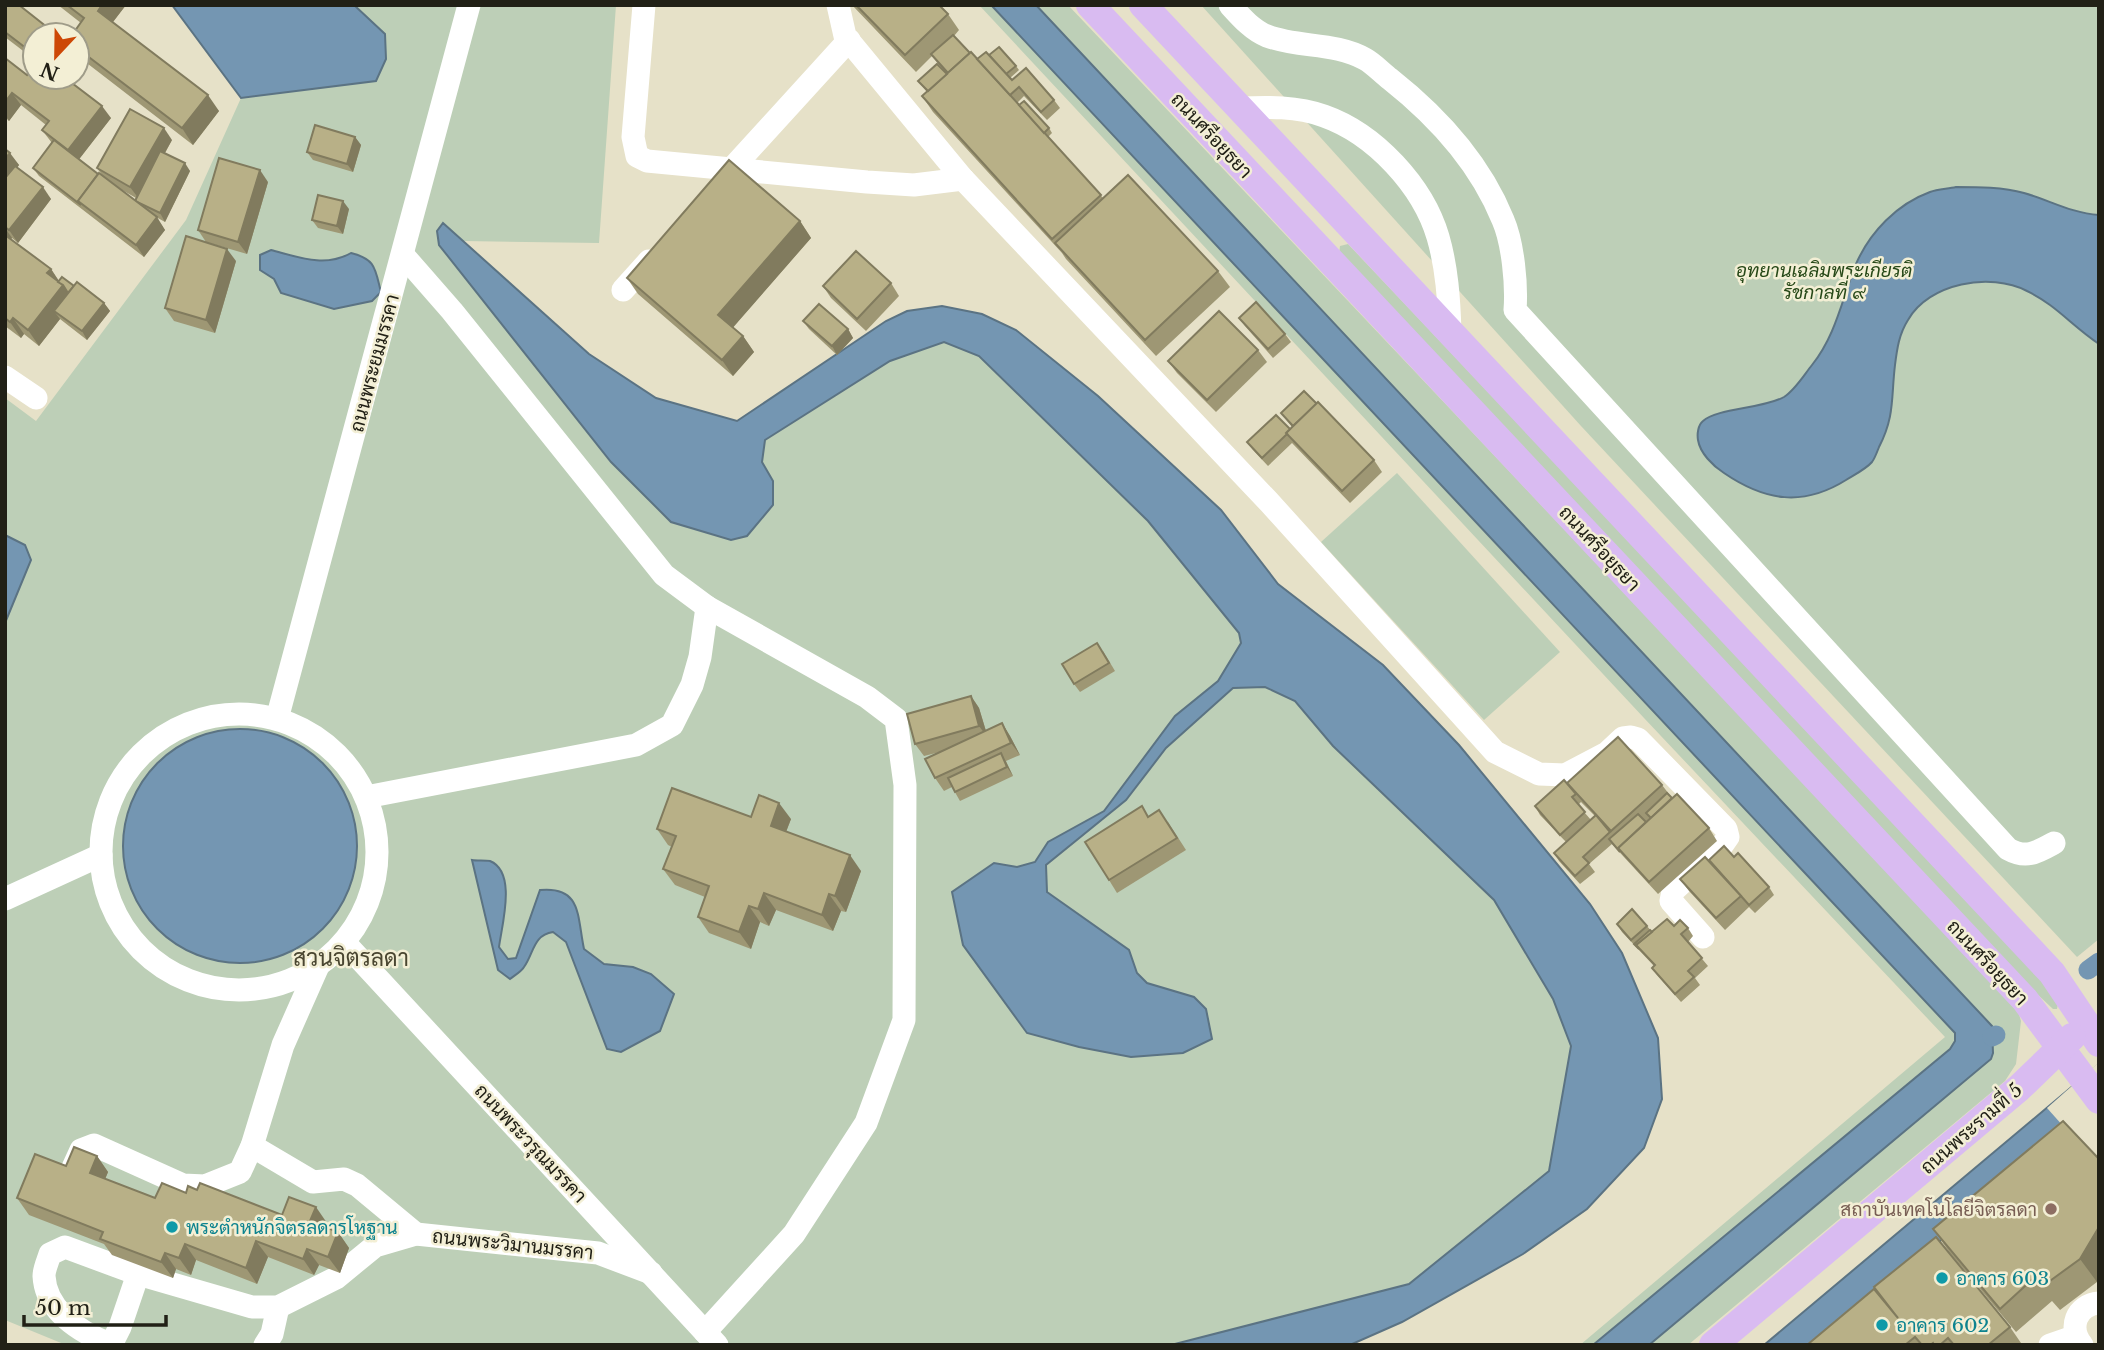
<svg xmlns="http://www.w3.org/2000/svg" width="2104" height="1350" font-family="'Libre Baskerville',Sarabun,serif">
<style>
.green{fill:#bdcfb7}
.water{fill:#7496b2;stroke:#5b7383;stroke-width:2}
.pier{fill:#e6e1c8}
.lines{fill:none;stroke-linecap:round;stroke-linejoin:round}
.canal{stroke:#7496b2;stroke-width:19}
.minor{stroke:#fff;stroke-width:23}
.major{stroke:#d9bbf1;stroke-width:28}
.wall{fill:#9e9774;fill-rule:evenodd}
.shaded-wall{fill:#817b5e}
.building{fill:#b8b087;stroke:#817b5e;stroke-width:2}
.education-dot{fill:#8d6e63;stroke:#f3efd5;stroke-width:2.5}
.culture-dot{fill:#0f9aa8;stroke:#f3efd5;stroke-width:2.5}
.labels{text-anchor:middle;stroke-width:5;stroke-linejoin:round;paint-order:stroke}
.street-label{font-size:19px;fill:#212016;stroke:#f3efd5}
.park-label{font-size:19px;font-style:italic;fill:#274918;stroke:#f3efd5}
.education-label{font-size:19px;fill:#785e54;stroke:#f3efd5;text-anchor:end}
.culture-label{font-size:19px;fill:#0d838f;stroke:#f3efd5;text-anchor:start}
.quarter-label{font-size:23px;fill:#4a4631;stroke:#f3efd5}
</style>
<rect width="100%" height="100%" fill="#e6e1c8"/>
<g class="green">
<polygon points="354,5 616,5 599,243 463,241 443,224 437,231 611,463 773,481 762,462 764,440 890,361 944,342 979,356 1148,521 1240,633 1241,643 1218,681 1175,716 1104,811 1048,842 1035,862 1017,867 994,863 963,945 1027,1033 1079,1047 1131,1057 1206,1009 1194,997 1147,983 1137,973 1129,950 1047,892 1046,865 1126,800 1166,748 1233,688 1265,687 1295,701 1333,746 1494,900 1553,999 1571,1046 1549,1171 1409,1284 1171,1345 66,1345 5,1320 5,398 36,421 186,220 241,98 376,80 385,34"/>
<polygon points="979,5 991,5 1955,1033 1955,1041 1950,1049 1593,1345 1580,1345 1945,1037 1644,718"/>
<polygon points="1036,5 1068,5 2017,1008 2021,1021 2016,1064 2005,1081 1688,1345 1649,1345 1990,1059 1993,1053 1992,1026"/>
<polygon points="1201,5 2099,5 2099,939 2077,957 1581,426"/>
<polygon points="1348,244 2035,970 2058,1004 2057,1009 2053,1009 2003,962 1339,255 1340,246"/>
<polygon points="1397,473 1560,652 1484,720 1321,542"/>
</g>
<g class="water">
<polygon points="172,5 354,5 385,34 386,59 376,81 241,98"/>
<polygon points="991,5 1036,5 1992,1026 1993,1053 1991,1059 1649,1345 1593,1345 1950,1049 1955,1041 1955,1033"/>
<path d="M1956,187C1978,187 2003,187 2024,193C2049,200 2071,213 2099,215V344C2072,326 2056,305 2027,291C1990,272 1929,283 1908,320C1899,334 1897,349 1895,365C1891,398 1895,416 1879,447C1877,452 1875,458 1872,462C1866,469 1854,475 1846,480C1803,507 1765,501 1724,473C1713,466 1700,453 1698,440C1697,434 1698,425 1703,421C1717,408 1763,409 1784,397C1795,390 1804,375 1812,365C1836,335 1842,299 1856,264C1870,232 1897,204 1930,192C1938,189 1948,189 1956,187Z"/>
<polygon points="443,223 589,354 656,398 737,421 886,321 907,311 942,306 982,314 1016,330 1098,396 1221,510 1278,584 1383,665 1459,745 1590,904 1622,953 1658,1038 1662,1099 1644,1148 1587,1209 1523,1254 1402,1322 1350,1345 1171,1345 1409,1284 1549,1171 1571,1046 1553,999 1494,900 1333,746 1295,701 1265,687 1233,688 1166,748 1126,800 1046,865 1047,892 1129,950 1137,973 1147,983 1194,997 1206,1009 1212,1039 1183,1053 1131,1057 1079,1047 1027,1033 963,945 952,892 994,863 1017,867 1035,862 1048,842 1104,811 1175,716 1218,681 1241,643 1239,633 1148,521 979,356 944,342 890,361 765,440 762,462 773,481 773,505 747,536 731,540 671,522 611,462 439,245 437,231"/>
<path d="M271,250C298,257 325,268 351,253C376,259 375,269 381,292L372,301L334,309L281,293L274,279L260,270V255Z"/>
<polygon points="5,535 25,545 31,560 5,623"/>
<circle cx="240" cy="846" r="117"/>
<path d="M472,860C477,861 485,860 490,861C517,872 502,924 499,947L508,959L516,958L540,890C582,886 577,916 584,949L604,964L633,967L651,974L674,994L660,1031L621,1052L607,1049L566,942L553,932C533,935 534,953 524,967C521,972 515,975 510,979L498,970Z"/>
<polygon points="2099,1064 2099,1108 1816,1345 1764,1345"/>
</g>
<polygon class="pier" points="2099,1062 2099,1113 2072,1136 2047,1108"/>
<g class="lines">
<g class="canal">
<polyline points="2088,970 2099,962"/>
<polyline points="1992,1037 1996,1035"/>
</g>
<g class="minor">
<polyline points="644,5 633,137 637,156 647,161 867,182 914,185 963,179"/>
<polyline points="838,5 845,36 963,179 1269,502 1495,752 1539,774 1565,775 1607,753 1623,738 1631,737 1638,739 1726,829 1728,837 1721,847 1673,891 1671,901 1703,937"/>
<path d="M1230,5C1240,16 1252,30 1267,36C1298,48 1335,42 1365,59C1374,64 1382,73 1390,79C1438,117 1480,163 1503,220C1513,243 1517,285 1515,310L2008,849C2026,859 2036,853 2054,843"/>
<path d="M1239,108C1268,107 1297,106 1324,116C1375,134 1423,186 1438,237C1447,268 1449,300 1450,332"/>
<polyline points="726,175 849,40"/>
<polyline points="403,255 452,311 664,575 707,607 867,697 896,719 905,785 904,1020 866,1123 794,1234 705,1332"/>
<polyline points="623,290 649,261"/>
<polyline points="5,377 36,398"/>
<circle cx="239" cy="852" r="138"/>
<polyline points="277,719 469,5"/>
<polyline points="366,797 636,745 672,725 692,685 700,657 707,607"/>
<polyline points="5,899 101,855"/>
<polyline points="344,942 717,1345"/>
<polyline points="252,1146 313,1182 344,1179 357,1185 416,1234"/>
<polyline points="71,1172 81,1150 94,1145 183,1185 205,1186 240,1172 252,1146 283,1045 318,966"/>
<polyline points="111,1345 120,1327 138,1274"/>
<path d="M112,1345C82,1333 46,1313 44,1276C44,1269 48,1261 50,1254L65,1247L138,1274L252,1307H278L336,1278L375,1246L416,1234L598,1253L651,1273"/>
<polyline points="265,1345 272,1334 278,1307"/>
<polyline points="2050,1345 2076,1336"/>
<path d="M2082,1345C2068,1328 2076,1305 2099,1303"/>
</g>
<g class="major">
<polyline points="1090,5 2025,1000 2099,1100"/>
<polyline points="1143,5 2052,973 2099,1043"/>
<polyline points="1713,1345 2019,1088 2072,1037"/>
</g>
</g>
<g class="wall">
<polygon points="5,5 35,35 35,60 5,37"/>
<polygon points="58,5 126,5 113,22 219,111 193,145 79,57 77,55 77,35 81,23"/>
<polygon points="852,5 939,5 948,14 959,30 954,36 970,53 977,59 989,55 1016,66 1019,70 1010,78 1012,80 1054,100 1060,108 1047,120 1024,96 1017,103 1049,128 1052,133 1048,137 1103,198 1218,271 1230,287 1156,356 1066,259 1062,253 933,112 922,96 927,92 918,81 947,74 932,56 916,72"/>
<path d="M5,58L27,75L111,118L79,159L98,174L102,175L97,168L172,140L165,153L190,171L165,222L156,217L165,230L144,257L39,176L33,168L52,143L42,130L46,125L21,105L9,121L5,117ZM117,187L136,198L135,201Z"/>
<polygon points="355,137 361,145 353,172 313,160 307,152"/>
<polygon points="5,149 19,165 17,168 51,199 18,243 12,238 11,239 51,269 59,281 74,286 104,303 110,311 87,340 60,319 39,346 24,334 21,338 5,326"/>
<polygon points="268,182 247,254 206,242 198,230"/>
<polygon points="349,209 343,234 318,228 312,220"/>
<polygon points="800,221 811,238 733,327 743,336 754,352 733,376 638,294 627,278"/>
<polygon points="236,261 215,333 174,321 165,308"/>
<polygon points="891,283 899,296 866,331 831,298 823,286"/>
<polygon points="1239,318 1285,334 1291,342 1273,358 1245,326"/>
<polygon points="803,321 848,329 853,338 837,355 809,329"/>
<polygon points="1258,350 1267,362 1216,412 1177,373 1168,361"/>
<polygon points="1281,413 1374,460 1382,472 1350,503 1292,443 1268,466 1253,450 1247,442 1290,429 1292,427"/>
<polygon points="1103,651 1115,671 1080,692 1074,684"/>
<polygon points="971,696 979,708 986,731 1002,723 1010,736 1020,755 1006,761 1013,776 960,801 952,787 944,791 935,778 940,752 924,756 915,744"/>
<path d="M1662,785L1672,798L1709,828L1717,841L1658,894L1612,844L1589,864L1595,872L1580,884L1559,861L1554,853L1566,842L1540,815L1535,806L1569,786ZM1581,802L1595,816L1591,820L1578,805Z"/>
<polygon points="1149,816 1168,822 1186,850 1117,893 1109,880"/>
<polygon points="751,817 791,819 786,832 861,871 846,912 841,911 833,931 776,910 769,926 760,922 751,949 709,933 698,917 705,897 675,885 663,869 672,847 668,845 657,829"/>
<polygon points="1709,860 1769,887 1774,895 1755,913 1749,907 1725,930 1689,891 1680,879"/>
<polygon points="1617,924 1647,926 1652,932 1674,926 1688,928 1693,936 1688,942 1708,966 1695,978 1700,985 1681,1002 1658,976 1652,968 1654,966 1622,932"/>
<polygon points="97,1156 108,1172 105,1179 155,1198 197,1190 282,1215 327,1223 326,1227 338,1232 349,1248 340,1273 319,1265 314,1275 268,1257 257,1284 196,1260 191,1275 176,1269 173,1278 112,1255 104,1244 29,1215 17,1198 66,1166"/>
<polygon points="2099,1159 2099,1279 2097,1282 2060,1310 2052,1301 2016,1332 1950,1253 1933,1229"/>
<polygon points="1874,1287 2010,1327 2021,1343 2020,1345 1807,1345 1885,1302"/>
</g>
<g class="shaded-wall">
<polygon points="102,5 126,5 109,27 98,11"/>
<polygon points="12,93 21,105 9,121 5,115 5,102"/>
<polygon points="208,95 219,111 193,145 182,128"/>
<polygon points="102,106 111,118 77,162 68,150"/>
<polygon points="164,128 172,140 139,199 130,187"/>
<polygon points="355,137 361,145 353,172 347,164"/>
<polygon points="10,153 19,165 5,183 5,159"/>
<polygon points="185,163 190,171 165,222 160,213"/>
<polygon points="260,170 268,182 247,254 238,242"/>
<polygon points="43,187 51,199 18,243 9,230"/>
<polygon points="343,201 349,209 343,234 337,226"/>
<polygon points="157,217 165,230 144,257 136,245"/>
<polygon points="800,221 811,238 730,331 718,315"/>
<polygon points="5,228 12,238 5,246"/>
<polygon points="227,249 236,261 215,333 206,320"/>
<polygon points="51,269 62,286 47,273"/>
<polygon points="63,285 71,297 54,311 60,319 39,346 28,330"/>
<polygon points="104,303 110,311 87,340 82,331"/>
<polygon points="13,318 24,334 21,338 10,322"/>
<polygon points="848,329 853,338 837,355 832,346"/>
<polygon points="743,336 754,352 733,376 722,360"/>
<polygon points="971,696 979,708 988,738 979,726"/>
<polygon points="1002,723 1010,736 1020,755 1011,743"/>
<polygon points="1001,753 1006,762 1013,776 1007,767"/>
<polygon points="779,803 791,819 782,842 771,826"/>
<polygon points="850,855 861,871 846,912 835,896"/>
<polygon points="764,893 776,910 769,926 758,909"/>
<polygon points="829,894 841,911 833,931 822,915"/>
<polygon points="749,906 760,922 751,949 739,932"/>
<polygon points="97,1156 108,1172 101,1189 90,1173"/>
<polygon points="316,1207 327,1223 322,1238 310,1221"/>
<polygon points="2099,1227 2099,1279 2097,1282 2080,1259"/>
<polygon points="338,1232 349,1248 340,1273 328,1257"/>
<polygon points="256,1241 268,1257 257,1284 246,1268"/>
<polygon points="185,1244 196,1260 191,1275 179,1258"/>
<polygon points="307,1249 319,1265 314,1275 303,1259"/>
<polygon points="165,1253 176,1269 173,1278 161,1262"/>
</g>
<g class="building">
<polygon points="5,5 19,5 57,35 35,35 35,55 5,32"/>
<polygon points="67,5 102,5 98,11 208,95 182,128 77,48 77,35 72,35 84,18"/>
<polygon points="856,5 939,5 948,14 905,55"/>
<polygon points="953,35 970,53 948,73 931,54"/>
<polygon points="999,47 1016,66 1006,74 989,55"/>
<polygon points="971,52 1101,195 1052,239 922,96"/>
<polygon points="986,52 1012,80 1026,68 1054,100 1041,112 1019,87 1010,95 977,59"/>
<polygon points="5,58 27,75 35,64 35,77 64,77 102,106 68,150 42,130 49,121 12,93 5,102"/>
<polygon points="937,64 947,74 928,91 918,81"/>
<polygon points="1024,101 1049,128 1044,133 1019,105"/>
<polygon points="130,109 164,128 130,187 97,168"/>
<polygon points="315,125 355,137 347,164 307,152"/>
<polygon points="54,140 98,174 78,201 81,205 33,168"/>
<polygon points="5,149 10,153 5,159"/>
<polygon points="160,151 185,163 160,213 135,201"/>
<polygon points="219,158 260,170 238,242 198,230"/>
<polygon points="729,160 800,221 718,315 743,336 722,360 627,278"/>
<polygon points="15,166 43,187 9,230 5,227 5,178"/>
<polygon points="99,173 157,217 136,245 78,201"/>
<polygon points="1128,175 1218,271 1145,340 1055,243"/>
<polygon points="318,195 343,201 337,226 312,220"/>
<polygon points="5,235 51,269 47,273 63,285 28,330 13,318 10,322 5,318"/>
<polygon points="186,236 227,249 206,320 165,308"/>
<polygon points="856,251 891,283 857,319 823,286"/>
<polygon points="62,277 74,286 68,293 63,285 58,282"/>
<polygon points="77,282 104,303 82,331 54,311"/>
<polygon points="1256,302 1285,334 1268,349 1239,318"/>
<polygon points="819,304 848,329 832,346 803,321"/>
<polygon points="1219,311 1258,350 1207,400 1168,361"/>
<polygon points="1304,391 1317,404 1293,426 1281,413"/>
<polygon points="1318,402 1374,460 1342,491 1286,433"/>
<polygon points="1276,415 1290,429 1286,433 1287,434 1262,458 1247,442"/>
<polygon points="1097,643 1109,663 1074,684 1062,664"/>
<polygon points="971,696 979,726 915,744 907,714"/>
<polygon points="1002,723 1011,743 935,778 925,759"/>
<polygon points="1618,737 1662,785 1611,831 1567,783"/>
<polygon points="1001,753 1007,767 955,792 948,778"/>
<polygon points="1564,780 1576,794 1572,797 1585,812 1560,835 1535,806"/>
<polygon points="672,788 751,817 759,795 779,803 771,826 850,855 835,896 829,894 822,915 764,893 758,909 749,906 739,932 698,917 709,886 663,869 676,836 657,829"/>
<polygon points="1667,793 1672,798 1651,818 1646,813"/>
<polygon points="1677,794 1709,828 1649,882 1618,848"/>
<polygon points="1142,806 1148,817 1159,810 1177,838 1109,880 1085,842"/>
<polygon points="1638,814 1646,822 1618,848 1620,852 1609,839"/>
<polygon points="1596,815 1610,832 1583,857 1589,863 1575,876 1554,853"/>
<polygon points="1724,846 1734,857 1738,853 1769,887 1749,905 1709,860"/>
<polygon points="1705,857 1741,896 1716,918 1680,879"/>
<polygon points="1632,909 1647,926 1631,940 1617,924"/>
<polygon points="1667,919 1674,926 1680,920 1688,928 1681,934 1702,958 1688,971 1694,977 1675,994 1652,968 1655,965 1636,945"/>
<polygon points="1650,930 1652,932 1636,945 1639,949 1634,944"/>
<polygon points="2063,1121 2099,1159 2099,1227 2080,1259 2043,1286 2035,1277 2000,1309 1933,1229"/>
<polygon points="74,1147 97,1156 90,1173 155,1198 162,1183 186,1193 188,1186 197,1190 200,1183 282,1215 289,1197 316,1207 310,1221 338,1232 328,1257 307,1249 303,1259 256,1241 246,1268 185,1244 179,1258 165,1253 161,1262 100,1239 103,1232 17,1198 35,1154 66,1166"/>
<polygon points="1936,1237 2010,1327 1988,1345 1954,1345 1948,1338 1940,1345 1934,1345 1933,1343 1930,1345 1922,1345 1915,1337 1905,1345 1807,1345 1874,1289 1898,1318 1874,1287"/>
</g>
<circle class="education-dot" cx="2051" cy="1209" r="7"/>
<g class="culture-dot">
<circle cx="172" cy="1227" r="7"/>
<circle cx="1942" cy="1278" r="7"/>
<circle cx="1882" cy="1325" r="7"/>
</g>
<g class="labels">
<g class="street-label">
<text transform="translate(1212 135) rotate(47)" y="7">ถนนศรีอยุธยา</text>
<text transform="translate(374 363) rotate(-75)" y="7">ถนนพระยมมรรคา</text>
<text transform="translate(1600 548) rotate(47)" y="7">ถนนศรีอยุธยา</text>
<text transform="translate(1988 962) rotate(47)" y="7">ถนนศรีอยุธยา</text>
<text transform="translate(1971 1128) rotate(-41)" y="7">ถนนพระรามที่ 5</text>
<text transform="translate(531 1143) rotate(47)" y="7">ถนนพระวรุณมรรคา</text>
<text transform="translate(513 1244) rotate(6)" y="7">ถนนพระวิมานมรรคา</text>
</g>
<g class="park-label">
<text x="1824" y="277">อุทยานเฉลิมพระเกียรติ<tspan x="1824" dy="22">รัชกาลที่ ๙</tspan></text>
</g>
<g class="education-label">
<text x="2037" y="1216">สถาบันเทคโนโลยีจิตรลดา</text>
</g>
<g class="culture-label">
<text x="186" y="1234">พระตำหนักจิตรลดารโหฐาน</text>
<text x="1956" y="1285">อาคาร 603</text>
<text x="1896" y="1332">อาคาร 602</text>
</g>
<g class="quarter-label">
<text x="351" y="966">สวนจิตรลดา</text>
</g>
</g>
<rect width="2104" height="1350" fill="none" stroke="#212016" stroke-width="14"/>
<g transform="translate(56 56) rotate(202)"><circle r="33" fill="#f3efd5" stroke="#9f9c89" stroke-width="2"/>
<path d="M0-5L12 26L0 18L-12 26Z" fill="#cd4806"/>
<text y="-10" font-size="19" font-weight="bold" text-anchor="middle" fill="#212016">N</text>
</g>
<path d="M24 1315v10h142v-10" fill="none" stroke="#212016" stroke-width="3.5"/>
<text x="35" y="1315" font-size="21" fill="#212016" stroke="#f3efd5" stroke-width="5" paint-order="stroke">50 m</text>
</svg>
